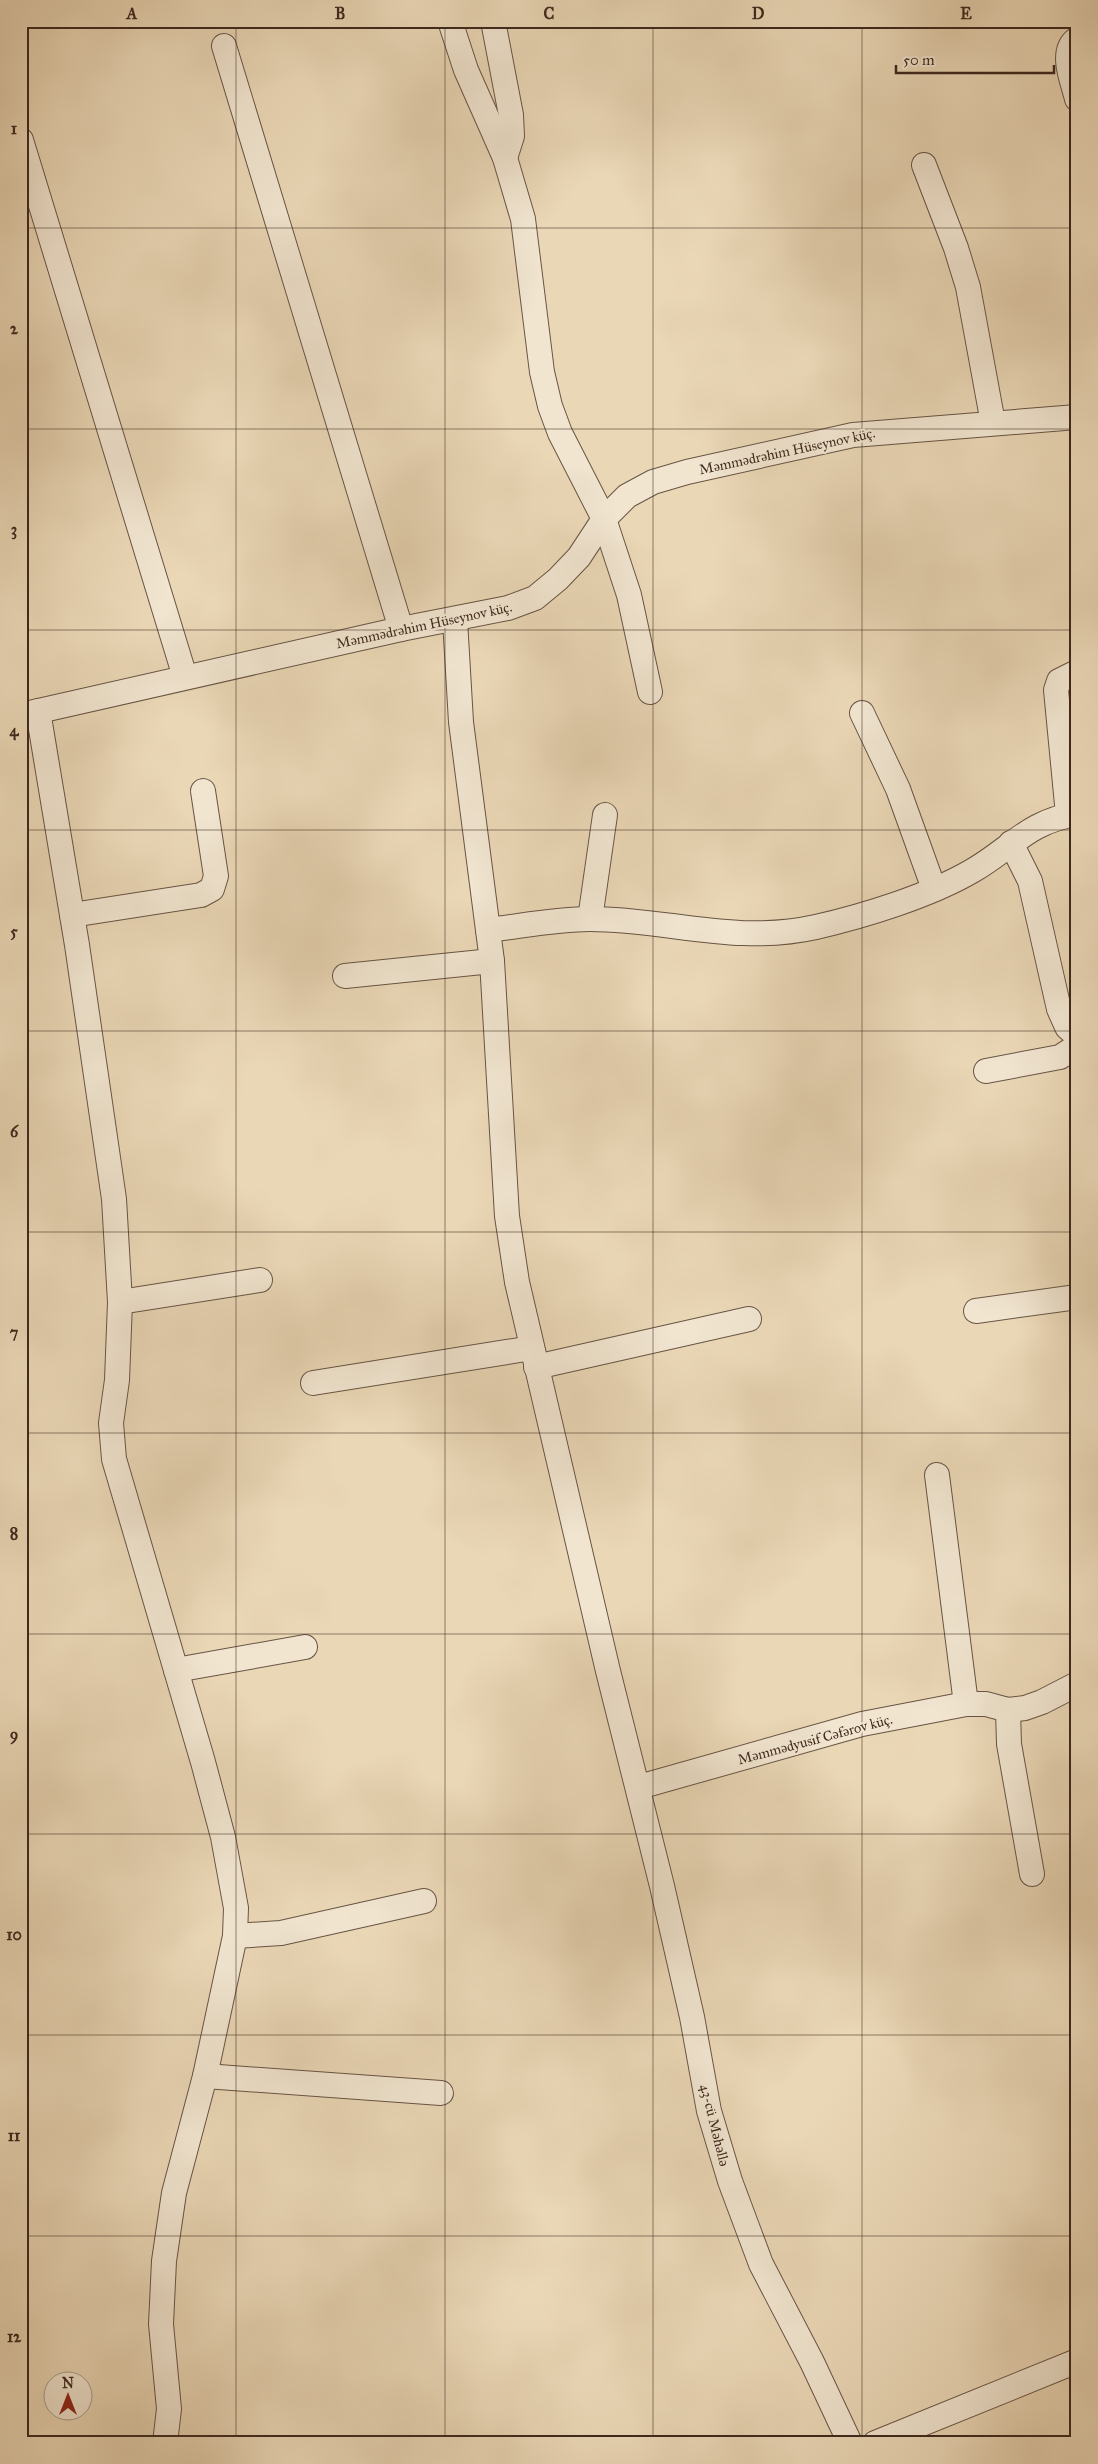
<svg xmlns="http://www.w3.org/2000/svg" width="1098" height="2464" font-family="'IM FELL Great Primer',serif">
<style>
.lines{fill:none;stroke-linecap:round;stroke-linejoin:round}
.street-casing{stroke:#685444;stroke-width:26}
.street{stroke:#f1e5d0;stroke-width:24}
.grid{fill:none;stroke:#3d281e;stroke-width:1;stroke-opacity:0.55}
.labels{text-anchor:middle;stroke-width:4.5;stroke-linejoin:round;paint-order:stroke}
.street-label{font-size:14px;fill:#3d281e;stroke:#f1e5d0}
.neatline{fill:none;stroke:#3d281e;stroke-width:2}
.grid-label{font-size:16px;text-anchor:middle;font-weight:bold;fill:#3d281e}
</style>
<rect width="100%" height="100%" fill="#ead7b6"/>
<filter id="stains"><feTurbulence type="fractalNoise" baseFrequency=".004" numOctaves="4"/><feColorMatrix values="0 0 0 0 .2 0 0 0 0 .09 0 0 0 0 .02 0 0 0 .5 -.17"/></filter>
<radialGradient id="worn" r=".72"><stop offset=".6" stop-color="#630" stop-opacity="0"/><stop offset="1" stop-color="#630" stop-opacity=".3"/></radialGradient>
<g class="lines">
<g class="street-casing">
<g id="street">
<polyline points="450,21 466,70 505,158 523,219 542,372 550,406 560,433 604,519 629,595 650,692"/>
<polyline points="493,21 511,115 512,136 505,158"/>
<path d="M1077,39C1059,51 1073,82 1077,99"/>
<polyline points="224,46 401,629"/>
<polyline points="21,140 185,677"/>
<polyline points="924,165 956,248 968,287 993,423"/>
<polyline points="455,620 461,722 492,961 507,1216 517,1282 608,1671 662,1886 692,2017 709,2111 730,2181 761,2264 812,2362 850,2443"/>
<polyline points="38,711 77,945 114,1199 120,1302 117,1380 111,1423 114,1459 203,1762 223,1837 236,1908 235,1936 205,2076 174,2193 164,2261 161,2324 169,2409 165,2443"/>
<polyline points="862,713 898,789 934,889"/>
<polyline points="21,715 401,629 508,608 535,598 558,579 579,557 604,519 627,496 653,482 687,472 853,435 1077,417"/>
<polyline points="1068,815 1056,690 1059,681 1077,672"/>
<polyline points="1011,843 1030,881 1059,1009 1067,1027 1077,1036"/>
<polyline points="72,915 201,895 212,889 216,876 203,791"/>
<polyline points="590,919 605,815"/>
<path d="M488,930C522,926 556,919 590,919C668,919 735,945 816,927C864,916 929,896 972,871C1011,849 1028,821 1077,814"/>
<polyline points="345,976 492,961"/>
<polyline points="986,1071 1060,1057 1077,1046"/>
<polyline points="120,1302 260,1280"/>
<polyline points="976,1311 1077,1297"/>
<polyline points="536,1367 749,1319"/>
<polyline points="313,1383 532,1348"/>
<polyline points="937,1475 966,1704"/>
<polyline points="176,1670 305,1647"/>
<polyline points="1008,1710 1009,1744 1032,1874"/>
<polyline points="639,1787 862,1724 966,1704 986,1704 1008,1710 1025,1708 1042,1702 1077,1684"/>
<polyline points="235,1936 281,1933 424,1901"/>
<polyline points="205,2076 441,2093"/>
<polyline points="875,2443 1077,2361"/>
</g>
</g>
<use href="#street" class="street"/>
</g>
<path class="grid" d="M236,21V2443M445,21V2443M653,21V2443M862,21V2443M21,228H1077M21,429H1077M21,630H1077M21,830H1077M21,1031H1077M21,1232H1077M21,1433H1077M21,1634H1077M21,1834H1077M21,2035H1077M21,2236H1077"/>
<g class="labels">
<g class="street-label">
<text transform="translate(787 451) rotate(-12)" y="5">Məmmədrəhim Hüseynov küç.</text>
<text transform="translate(424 625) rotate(-12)" y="5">Məmmədrəhim Hüseynov küç.</text>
<text transform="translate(815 1739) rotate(-15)" y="5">Məmmədyusif Cəfərov küç.</text>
<text transform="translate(715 2125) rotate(76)" y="5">43-cü Məhəllə</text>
</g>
</g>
<rect width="1098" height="2464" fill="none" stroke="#ead7b6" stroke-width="55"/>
<g transform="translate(68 2396)"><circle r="24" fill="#f1e5d0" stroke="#a99989"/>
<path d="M0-4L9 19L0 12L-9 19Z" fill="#8f2418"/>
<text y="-8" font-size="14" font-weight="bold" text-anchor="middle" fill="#3d281e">N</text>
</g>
<path d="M896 65v8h158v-8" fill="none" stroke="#3d281e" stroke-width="2.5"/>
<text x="903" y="65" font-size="15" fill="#3d281e" stroke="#f1e5d0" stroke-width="4" paint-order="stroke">50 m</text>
<rect x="28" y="28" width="1042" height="2408" class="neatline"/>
<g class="grid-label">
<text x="132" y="19">A</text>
<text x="340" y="19">B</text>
<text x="549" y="19">C</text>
<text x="758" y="19">D</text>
<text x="966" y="19">E</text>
<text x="14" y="134">1</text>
<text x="14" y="334">2</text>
<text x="14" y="535">3</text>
<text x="14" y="736">4</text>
<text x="14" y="937">5</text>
<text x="14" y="1137">6</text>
<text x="14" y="1338">7</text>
<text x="14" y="1539">8</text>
<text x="14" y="1740">9</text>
<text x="14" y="1940">10</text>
<text x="14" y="2141">11</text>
<text x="14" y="2342">12</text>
</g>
<rect width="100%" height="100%" filter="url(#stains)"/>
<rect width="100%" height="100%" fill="url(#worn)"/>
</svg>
